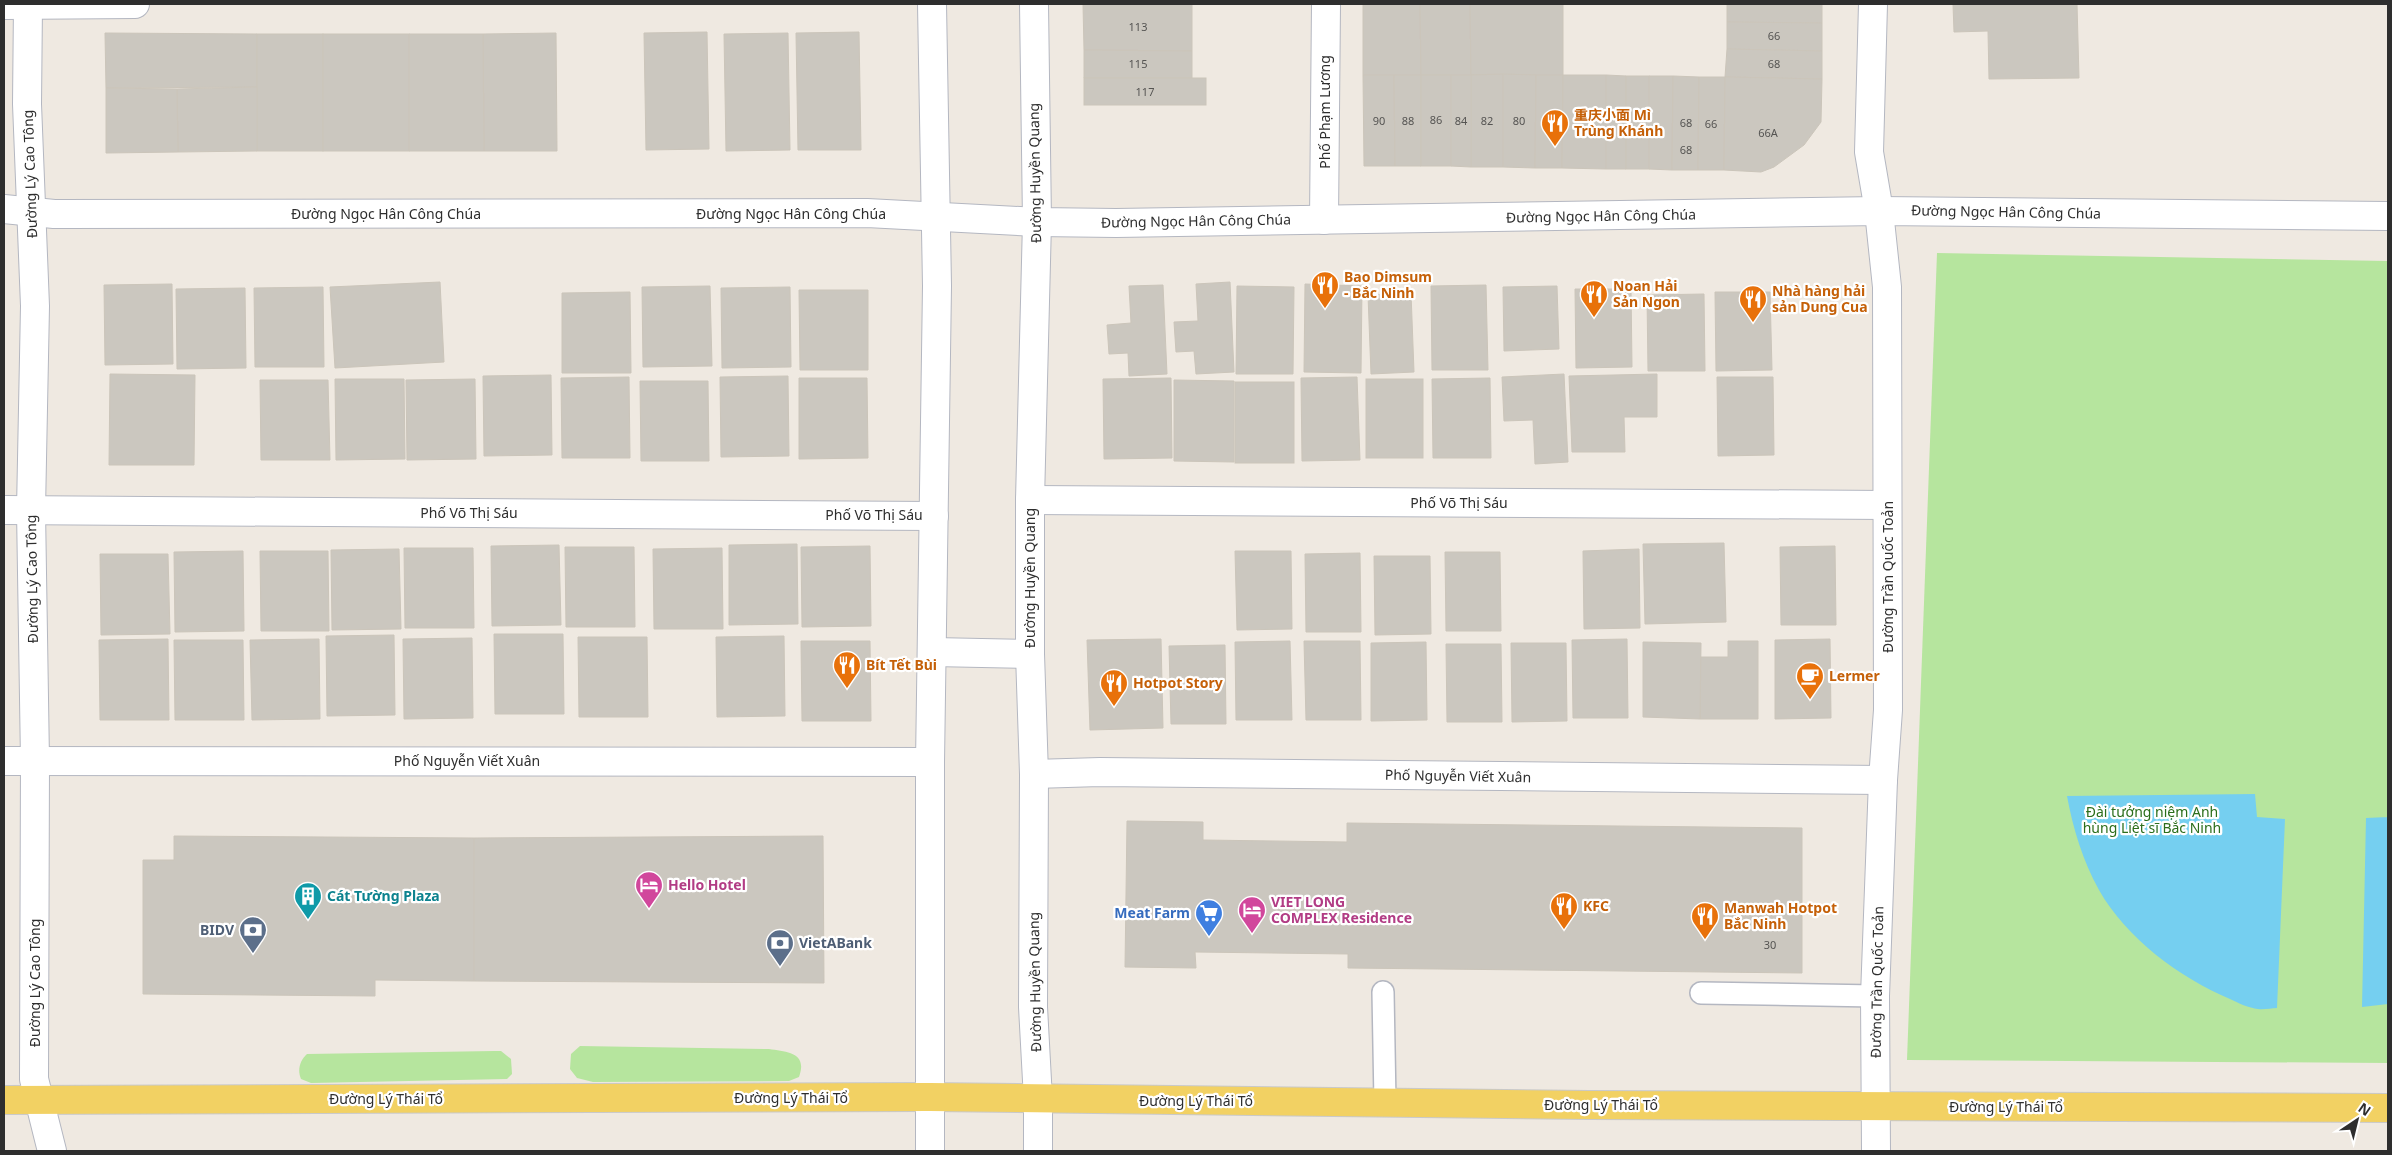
<svg xmlns="http://www.w3.org/2000/svg" width="2392" height="1155" font-family="'Noto Sans','Noto Sans SC',sans-serif">
<style>
.green{fill:#b6e59e}
.water{fill:#75cff0}
.building{fill:#cbc7bf;stroke:#cbc5ba}
.lines{fill:none;stroke-linecap:round;stroke-linejoin:round}
.service-casing{stroke:#b4b7c1;stroke-width:24}
.minor-casing{stroke:#b4b7c1;stroke-width:30}
.tertiary-casing{stroke:#b4b7c1;stroke-width:30}
.secondary-casing{stroke:#b4b7c1;stroke-width:30}
.primary-casing{stroke:#c9c9c9;stroke-width:30}
.service{stroke:#fff;stroke-width:21}
.minor{stroke:#fff;stroke-width:28}
.tertiary{stroke:#fff;stroke-width:28}
.secondary{stroke:#fff;stroke-width:28}
.primary{stroke:#f2d163;stroke-width:28}
.labels{text-anchor:middle;stroke-width:4.5;stroke-linejoin:round;paint-order:stroke}
.number-label{font-size:11px;fill:#555452}
.street-label{font-size:14px;fill:#2e2e2e;stroke:#fff}
.food-label{font-size:14px;font-weight:bold;fill:#c56008;stroke:#fff;text-anchor:start}
.park-label{font-size:14px;fill:#2c6e1b;stroke:#fff}
.hotel-label{font-size:14px;font-weight:bold;fill:#b23c85;stroke:#fff;text-anchor:start}
.culture-label{font-size:14px;font-weight:bold;fill:#0d838f;stroke:#fff;text-anchor:start}
.shop-label{font-size:14px;font-weight:bold;fill:#366cbe;stroke:#fff;text-anchor:end}
.service-label{font-size:14px;font-weight:bold;fill:#4e5e75;stroke:#fff;text-anchor:end}
</style>
<rect width="100%" height="100%" fill="#efe9e1"/>
<g class="green">
<polygon points="1937,253 2388,261 2388,1063 1907,1060"/>
<path d="M580,1046L769,1049C787,1052 808,1052 799,1077L789,1081L593,1082L577,1078L570,1069L571,1054Z"/>
<path d="M494,1051H501L511,1059L512,1074L507,1079L311,1083L301,1079C297,1070 300,1060 307,1054Z"/>
</g>
<g class="water">
<path d="M2255,794L2257,817L2285,819L2277,1008C2271,1008 2264,1010 2258,1009C2249,1008 2238,1003 2230,999C2180,978 2126,938 2099,890C2083,861 2073,829 2067,796Z"/>
<polygon points="2388,801 2388,1004 2362,1007 2366,818 2388,817"/>
</g>
<g class="building">
<polygon points="1083,4 1192,4 1192,51 1084,50"/>
<polygon points="1363,4 1420,4 1421,75 1363,75"/>
<polygon points="1420,4 1470,4 1471,75 1421,75"/>
<polygon points="1470,4 1563,4 1563,75 1471,75"/>
<polygon points="1727,4 1822,4 1822,23 1727,22"/>
<polygon points="1953,4 2077,4 2079,78 1989,79 1988,31 1954,32"/>
<polygon points="1727,22 1822,23 1822,51 1727,49"/>
<polygon points="707,32 709,149 646,150 644,33"/>
<polygon points="859,32 861,150 798,150 796,33"/>
<polygon points="105,33 257,34 257,87 106,88"/>
<polygon points="556,33 557,151 484,151 483,34"/>
<polygon points="788,33 790,150 726,151 724,34"/>
<rect x="257" y="34" width="66" height="117"/>
<rect x="323" y="34" width="86" height="117"/>
<polygon points="409,34 483,34 484,151 409,151"/>
<polygon points="1727,49 1822,51 1822,79 1725,77"/>
<polygon points="1084,50 1192,51 1192,78 1084,78"/>
<polygon points="1503,74 1503,167 1471,167 1471,75"/>
<polygon points="1503,74 1536,75 1535,168 1503,167"/>
<polygon points="1363,75 1394,75 1395,166 1364,166"/>
<polygon points="1394,75 1421,75 1421,166 1395,166"/>
<rect x="1421" y="75" width="30" height="91"/>
<polygon points="1451,75 1471,75 1471,167 1451,166"/>
<polygon points="1536,75 1563,75 1562,168 1535,168"/>
<polygon points="1563,75 1606,75 1606,169 1562,168"/>
<polygon points="1606,75 1626,76 1626,169 1606,169"/>
<rect x="1626" y="76" width="23" height="93"/>
<polygon points="1649,76 1673,76 1672,170 1649,169"/>
<polygon points="1673,76 1699,77 1698,170 1672,170"/>
<polygon points="1699,77 1725,77 1724,170 1698,170"/>
<polygon points="1725,77 1822,79 1821,122 1804,145 1774,167 1761,172 1724,170"/>
<rect x="1084" y="78" width="122" height="27"/>
<polygon points="257,87 257,151 178,152 177,89"/>
<polygon points="106,88 177,89 178,152 106,153"/>
<polygon points="440,282 444,362 335,368 330,287"/>
<polygon points="1230,282 1234,372 1196,374 1194,351 1176,352 1174,322 1198,321 1196,284"/>
<polygon points="172,284 173,364 105,365 104,285"/>
<polygon points="1305,284 1362,286 1361,373 1304,372"/>
<polygon points="1163,285 1167,374 1129,376 1128,353 1109,354 1107,325 1131,323 1129,286"/>
<polygon points="1486,285 1488,370 1432,370 1431,286"/>
<polygon points="710,286 712,366 643,367 642,287"/>
<polygon points="1237,286 1294,287 1293,374 1236,374"/>
<polygon points="1557,286 1559,349 1504,351 1503,287"/>
<polygon points="323,287 324,367 255,367 254,288"/>
<polygon points="790,287 791,367 722,368 721,288"/>
<polygon points="245,288 246,368 177,369 176,289"/>
<polygon points="1575,289 1631,289 1632,367 1576,368"/>
<polygon points="799,290 868,290 868,370 800,370"/>
<polygon points="630,292 631,373 562,373 562,293"/>
<polygon points="1715,292 1770,292 1772,370 1716,371"/>
<polygon points="1411,293 1414,372 1371,374 1368,295"/>
<polygon points="1704,294 1705,371 1648,371 1647,295"/>
<polygon points="110,374 195,375 194,465 109,465"/>
<polygon points="1564,374 1568,462 1535,464 1533,420 1504,421 1502,377"/>
<polygon points="1657,374 1657,417 1624,417 1625,452 1572,452 1569,376"/>
<polygon points="551,375 552,455 484,456 483,376"/>
<polygon points="788,376 789,456 721,457 720,377"/>
<polygon points="629,377 630,458 562,458 561,378"/>
<polygon points="1357,377 1360,460 1302,461 1301,378"/>
<polygon points="1717,377 1773,377 1774,455 1718,456"/>
<polygon points="799,378 867,378 868,458 799,459"/>
<polygon points="1171,378 1172,458 1104,459 1103,379"/>
<polygon points="1490,378 1491,458 1433,458 1432,379"/>
<polygon points="335,379 404,379 405,459 336,460"/>
<polygon points="475,379 476,459 407,460 406,380"/>
<rect x="1366" y="379" width="57" height="79"/>
<polygon points="260,380 328,380 330,460 261,460"/>
<polygon points="1174,380 1234,381 1234,462 1174,461"/>
<polygon points="640,381 708,381 709,461 641,461"/>
<rect x="1235" y="382" width="59" height="81"/>
<polygon points="1724,543 1726,622 1645,624 1643,544"/>
<polygon points="797,544 798,624 729,625 729,545"/>
<polygon points="559,545 561,625 492,626 491,546"/>
<polygon points="870,546 871,626 802,627 801,547"/>
<polygon points="1835,546 1836,625 1781,625 1780,547"/>
<polygon points="565,547 634,547 635,627 566,627"/>
<polygon points="404,548 473,548 474,628 405,628"/>
<polygon points="722,548 723,629 654,629 653,549"/>
<polygon points="399,549 401,629 332,630 331,550"/>
<polygon points="1639,549 1640,628 1584,629 1583,551"/>
<polygon points="243,551 244,631 175,632 174,552"/>
<polygon points="260,551 328,551 329,631 261,631"/>
<polygon points="1235,551 1291,551 1292,629 1237,630"/>
<polygon points="1445,552 1500,552 1501,631 1446,631"/>
<polygon points="1360,553 1361,632 1306,632 1305,554"/>
<polygon points="100,554 168,554 170,634 101,635"/>
<polygon points="1374,556 1430,556 1431,634 1375,635"/>
<polygon points="494,634 563,634 564,714 495,714"/>
<polygon points="394,635 395,715 327,716 326,636"/>
<polygon points="784,636 785,716 717,717 716,637"/>
<polygon points="578,637 647,637 648,717 579,717"/>
<polygon points="472,638 473,718 404,719 403,639"/>
<polygon points="168,639 169,720 100,720 99,640"/>
<polygon points="319,639 320,719 252,720 250,640"/>
<polygon points="1161,639 1163,728 1090,730 1087,640"/>
<polygon points="1627,639 1628,718 1573,718 1572,640"/>
<polygon points="1830,639 1831,718 1775,719 1775,640"/>
<polygon points="174,640 243,640 244,720 175,720"/>
<polygon points="801,641 870,641 871,721 802,721"/>
<polygon points="1290,641 1292,720 1236,720 1235,642"/>
<polygon points="1304,641 1360,641 1361,720 1306,720"/>
<polygon points="1728,641 1758,641 1758,719 1700,719 1700,657 1728,657"/>
<polygon points="1426,642 1427,720 1371,721 1371,643"/>
<polygon points="1643,642 1701,643 1700,719 1643,717"/>
<polygon points="1511,643 1566,643 1567,721 1512,722"/>
<polygon points="1446,644 1501,644 1502,722 1447,722"/>
<polygon points="1225,645 1226,724 1171,724 1169,646"/>
<polygon points="1127,821 1203,822 1203,840 1347,842 1347,823 1802,828 1802,973 1348,968 1348,954 1195,952 1196,968 1125,967"/>
<polygon points="174,836 474,838 474,981 375,980 375,996 143,994 143,860 174,860"/>
<polygon points="823,836 824,983 474,981 474,838"/>
</g>
<g class="lines">
<g class="service-casing">
<g id="service">
<polyline points="1383,992 1385,1102"/>
<polyline points="1701,993 1875,996"/>
</g>
</g>
<g class="minor-casing">
<g id="minor">
<polyline points="1873,4 1869,152 1879,211 1887,287 1888,710 1883,780 1875,996 1876,1151"/>
<polyline points="4,5 135,4"/>
<polyline points="1324,220 1326,4"/>
<polyline points="1030,500 1887,505"/>
<polyline points="4,510 934,516"/>
<polyline points="4,761 930,762"/>
<polyline points="1034,774 1100,772 1883,780"/>
</g>
</g>
<g class="tertiary-casing">
<g id="tertiary">
<polyline points="28,4 27,104 35,306 31,510 35,761 34,1079 52,1151"/>
<polyline points="1034,4 1037,222 1030,500 1030,654 1034,774 1033,1007 1038,1099 1038,1151"/>
<polyline points="933,652 1030,654"/>
<polyline points="930,1151 930,762 937,286 932,4"/>
</g>
</g>
<g class="secondary-casing">
<polyline id="secondary" points="4,209 54,214 867,213 1037,222 1116,223 1879,211 2388,216"/>
</g>
<g class="primary-casing">
<polyline id="primary" points="4,1100 930,1097 1589,1105 2388,1108"/>
</g>
<use href="#service" class="service"/>
<use href="#minor" class="minor"/>
<use href="#tertiary" class="tertiary"/>
<use href="#secondary" class="secondary"/>
<use href="#primary" class="primary"/>
</g>
<defs>
<g id="restaurant-pin" transform="scale(1.4375)"><path d="M0 17L-7.5 6A9.5 9.5 0 1 1 7.5 6Z" fill="#e8710a" stroke="#fff"/><path d="M-5-6h1v4h1v-4h1v4h1v-4h1v5L-1.5 .5V6h-2V.5L-5-1ZM5-6V6H3V1.5H1.5Q1.5-4 5-6Z" fill="#fff"/></g>
<g id="cafe-pin" transform="scale(1.4375)"><path d="M0 17L-7.5 6A9.5 9.5 0 1 1 7.5 6Z" fill="#e8710a" stroke="#fff"/><path d="M-5.5-4.5H6V0H3Q3 3.5 0 3.5H-2.5Q-5.5 3.5-5.5 0ZM3-3.2v2h1.7v-2ZM-6 4.5H4V6H-6Z" fill="#fff"/></g>
<g id="hotel-pin" transform="scale(1.4375)"><path d="M0 17L-7.5 6A9.5 9.5 0 1 1 7.5 6Z" fill="#d1479c" stroke="#fff"/><path d="M-6-4.5h1.5V1H6V5H4.5V3h-9V5H-6ZM-4 0a1.8 1.8 0 1 1 3.6 0ZM.5 0V-2.5h3Q6-2.5 6 0Z" fill="#fff"/></g>
<g id="building-pin" transform="scale(1.4375)"><path d="M0 17L-7.5 6A9.5 9.5 0 1 1 7.5 6Z" fill="#0f9aa8" stroke="#fff"/><path d="M-4-6H4V6H1V3H-1V6H-4ZM-2.5-4.3h1.7v1.8h-1.7ZM.8-4.3h1.7v1.8H.8ZM-2.5-1h1.7V.8h-1.7ZM.8-1h1.7V.8H.8Z" fill="#fff"/></g>
<g id="supermarket-pin" transform="scale(1.4375)"><path d="M0 17L-7.5 6A9.5 9.5 0 1 1 7.5 6Z" fill="#3f7fe0" stroke="#fff"/><path d="M-6-5.5h2.5l.6 2H6L4.5 2H-2.5L-4.4-4H-6ZM-1.5 3.2a1.3 1.3 0 1 0 .1 0ZM3 3.2a1.3 1.3 0 1 0 .1 0Z" fill="#fff"/></g>
<g id="bank-pin" transform="scale(1.4375)"><path d="M0 17L-7.5 6A9.5 9.5 0 1 1 7.5 6Z" fill="#5c6f8a" stroke="#fff"/><path d="M-6-4H6V4H-6ZM0-2.3a2.3 2.3 0 1 0 0 4.6a2.3 2.3 0 1 0 0-4.6Z" fill="#fff"/></g>
</defs>
<g fill-rule="evenodd">
<use href="#restaurant-pin" x="1555" y="123"/>
<use href="#restaurant-pin" x="1325" y="285"/>
<use href="#restaurant-pin" x="1594" y="294"/>
<use href="#restaurant-pin" x="1753" y="299"/>
<use href="#restaurant-pin" x="847" y="665"/>
<use href="#cafe-pin" x="1810" y="676"/>
<use href="#restaurant-pin" x="1114" y="683"/>
<use href="#hotel-pin" x="649" y="885"/>
<use href="#building-pin" x="308" y="896"/>
<use href="#restaurant-pin" x="1564" y="906"/>
<use href="#hotel-pin" x="1252" y="910"/>
<use href="#supermarket-pin" x="1209" y="913"/>
<use href="#restaurant-pin" x="1705" y="916"/>
<use href="#bank-pin" x="253" y="930"/>
<use href="#bank-pin" x="780" y="943"/>
</g>
<g class="labels">
<g class="number-label">
<text x="1138" y="31">113</text>
<text x="1774" y="40">66</text>
<text x="1138" y="68">115</text>
<text x="1774" y="68">68</text>
<text x="1145" y="96">117</text>
<text x="1436" y="124">86</text>
<text x="1379" y="125">90</text>
<text x="1408" y="125">88</text>
<text x="1461" y="125">84</text>
<text x="1487" y="125">82</text>
<text x="1519" y="125">80</text>
<text x="1686" y="127">68</text>
<text x="1711" y="128">66</text>
<text x="1768" y="137">66A</text>
<text x="1686" y="154">68</text>
<text x="1770" y="949">30</text>
</g>
<g class="street-label">
<text transform="translate(1325 112) rotate(-90)" y="5">Phố Phạm Lương</text>
<text transform="translate(1035 173) rotate(-91)" y="5">Đường Huyền Quang</text>
<text transform="translate(30 174) rotate(-92)" y="5">Đường Lý Cao Tông</text>
<text transform="translate(2006 212) rotate(1)" y="5">Đường Ngọc Hân Công Chúa</text>
<text x="386" y="219">Đường Ngọc Hân Công Chúa</text>
<text x="791" y="219">Đường Ngọc Hân Công Chúa</text>
<text transform="translate(1601 216) rotate(-1)" y="5">Đường Ngọc Hân Công Chúa</text>
<text transform="translate(1196 221) rotate(-1)" y="5">Đường Ngọc Hân Công Chúa</text>
<text x="1459" y="508">Phố Võ Thị Sáu</text>
<text x="469" y="518">Phố Võ Thị Sáu</text>
<text x="874" y="520">Phố Võ Thị Sáu</text>
<text transform="translate(1888 577) rotate(-90)" y="5">Đường Trần Quốc Toản</text>
<text transform="translate(1030 578) rotate(-90)" y="5">Đường Huyền Quang</text>
<text transform="translate(32 579) rotate(-91)" y="5">Đường Lý Cao Tông</text>
<text x="467" y="766">Phố Nguyễn Viết Xuân</text>
<text transform="translate(1458 776) rotate(1)" y="5">Phố Nguyễn Viết Xuân</text>
<text transform="translate(1035 982) rotate(-91)" y="5">Đường Huyền Quang</text>
<text transform="translate(1877 982) rotate(-89)" y="5">Đường Trần Quốc Toản</text>
<text transform="translate(35 983) rotate(-90)" y="5">Đường Lý Cao Tông</text>
<text x="791" y="1103">Đường Lý Thái Tổ</text>
<text x="386" y="1104">Đường Lý Thái Tổ</text>
<text x="1196" y="1106">Đường Lý Thái Tổ</text>
<text x="1601" y="1110">Đường Lý Thái Tổ</text>
<text x="2006" y="1112">Đường Lý Thái Tổ</text>
</g>
<g class="food-label">
<text x="1574" y="120">重庆小面 Mì<tspan x="1574" dy="16">Trùng Khánh</tspan></text>
<text x="1344" y="282">Bao Dimsum<tspan x="1344" dy="16">- Bắc Ninh</tspan></text>
<text x="1613" y="291">Noan Hải<tspan x="1613" dy="16">Sản Ngon</tspan></text>
<text x="1772" y="296">Nhà hàng hải<tspan x="1772" dy="16">sản Dung Cua</tspan></text>
<text x="866" y="670">Bít Tết Bùi</text>
<text x="1829" y="681">Lermer</text>
<text x="1133" y="688">Hotpot Story</text>
<text x="1583" y="911">KFC</text>
<text x="1724" y="913">Manwah Hotpot<tspan x="1724" dy="16">Bắc Ninh</tspan></text>
</g>
<g class="park-label">
<text x="2152" y="817">Đài tưởng niệm Anh<tspan x="2152" dy="16">hùng Liệt sĩ Bắc Ninh</tspan></text>
</g>
<g class="hotel-label">
<text x="668" y="890">Hello Hotel</text>
<text x="1271" y="907">VIET LONG<tspan x="1271" dy="16">COMPLEX Residence</tspan></text>
</g>
<g class="culture-label">
<text x="327" y="901">Cát Tường Plaza</text>
</g>
<g class="shop-label">
<text x="1190" y="918">Meat Farm</text>
</g>
<g class="service-label">
<text x="234" y="935">BIDV</text>
<text x="799" y="948" text-anchor="start">VietABank</text>
</g>
</g>
<rect width="2392" height="1155" fill="none" stroke="#2e2e2e" stroke-width="10"/>
<g transform="translate(2357 1120) rotate(35)" stroke="#ffffff" stroke-width="4" paint-order="stroke">
<path d="M0-4L9 19L0 12L-9 19Z" fill="#2e2e2e"/>
<text y="-8" font-size="14" font-weight="bold" text-anchor="middle" fill="#2e2e2e">N</text>
</g>
</svg>
